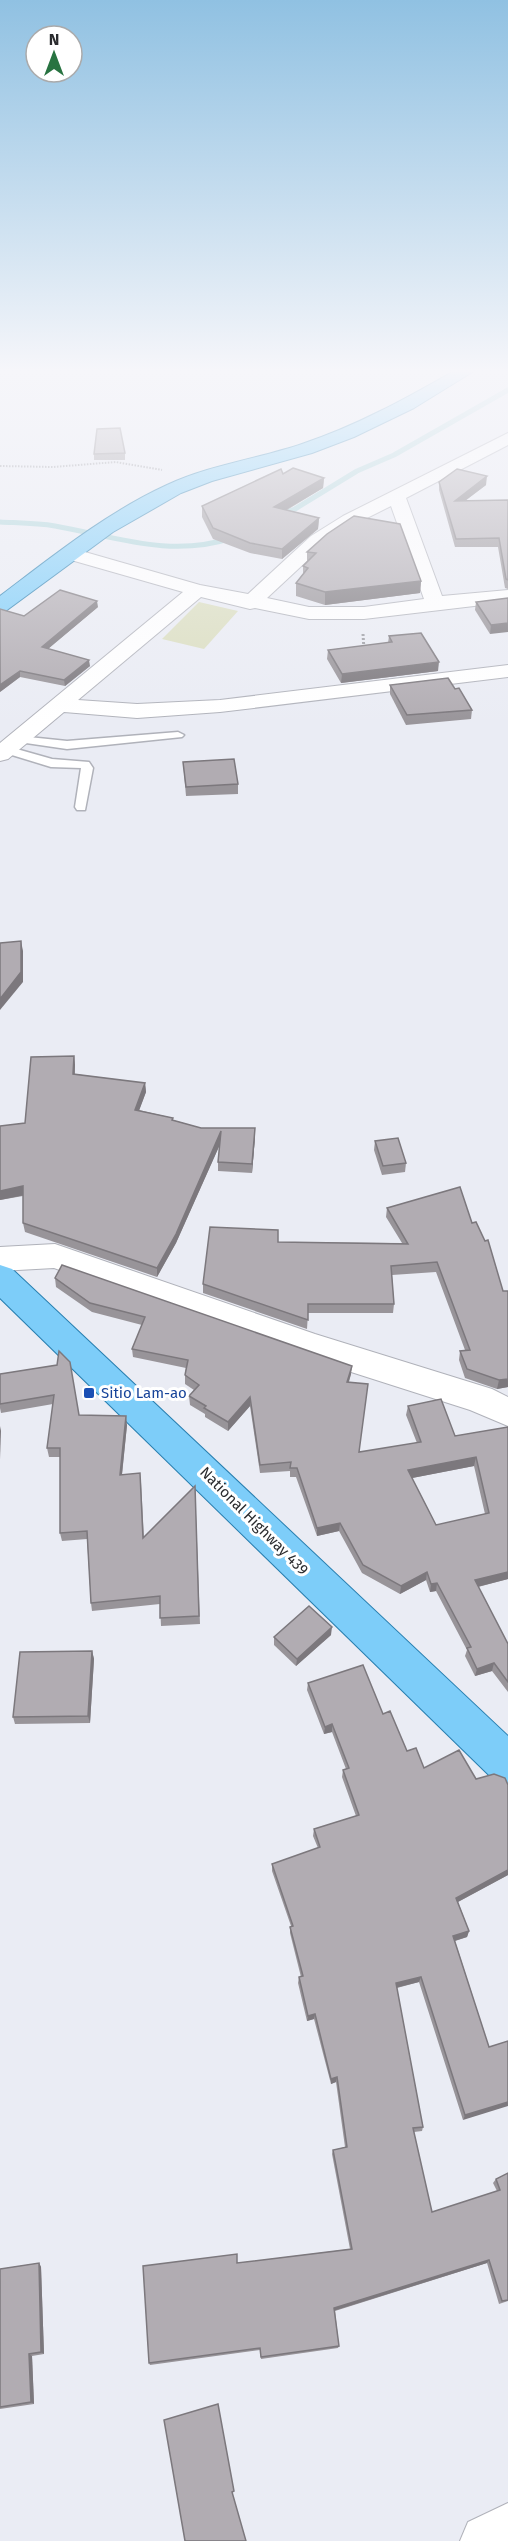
<svg xmlns="http://www.w3.org/2000/svg" width="508" height="2541" font-family="'Fira Sans',sans-serif">
<style>
.green{fill:#daddbe}
.lines{fill:none;stroke-linecap:round;stroke-linejoin:round}
.stream{stroke:#acd4d9;stroke-width:5}
.service-casing{stroke:#b0b2ba;stroke-width:3}
.minor-casing{stroke:#b0b2ba;stroke-width:2}
.primary-casing{stroke:#287eaf;stroke-width:2}
.path-far1{stroke:#999aa0;stroke-width:2;stroke-dasharray:1.5 1.5;stroke-linecap:butt}
.path{stroke:#999aa0;stroke-width:3;stroke-dasharray:2 2;stroke-linecap:butt}
.service{fill:#fff;fill-rule:evenodd}
.minor{fill:#fff;fill-rule:evenodd}
.primary{fill:#7dcdf9;fill-rule:evenodd}
.wall{fill:#989499;fill-rule:evenodd}
.shaded-wall{fill:#7c787d}
.building{fill:#b1acb2;stroke:#7c787d;stroke-width:1.5;fill-rule:evenodd}
.transit-dot{fill:#1a4fb4;stroke:#fff;stroke-width:2}
.labels{text-anchor:middle;stroke-width:6;stroke-linejoin:round;paint-order:stroke}
.transit-label{font-size:15px;fill:#164399;stroke:#fff;text-anchor:start}
.street-label{font-size:15px;fill:#2a2b2e;stroke:#fff}
</style>
<rect width="100%" height="100%" fill="#eaecf4"/>
<polygon class="green" points="199,602 238,611 204,649 162,639"/>
<g class="lines">
<g class="stream">
<polyline points="279,515 295,509 357,471 394,455 508,390"/>
<path d="M0,522C19,523 37,523 55,526C117,537 170,558 232,538"/>
</g>
<g class="service-casing">
<g id="service">
<polygon points="178,732 184,735 182,737 67,749 19,742 13,739 19,736 67,741"/>
<polygon points="6,746 52,759 89,762 93,768 85,810 77,810 75,807 81,768 51,767 2,752 0,750"/>
</g>
</g>
<g class="minor-casing">
<g id="minor">
<path d="M508,433V445L406,498L442,596L508,590V602L364,619H309L255,608L250,609L201,597L78,700L137,704L220,700L508,665V677L220,712L137,718L64,712L8,759L0,761V743L183,592L64,558L62,554L64,550L71,548L200,585L248,594L311,536L343,516ZM391,506L424,599L364,607H309L267,598L325,544L355,524Z"/>
<polygon points="55,1244 315,1334 492,1389 508,1397 508,1426 470,1410 298,1355 54,1268 0,1271 0,1247"/>
<polygon points="508,2503 508,2541 460,2541 468,2522"/>
</g>
</g>
<g class="primary-casing">
<g id="primary">
<path d="M454,371H474L414,408L354,437L312,453L212,481L181,493L113,532L7,610L0,612V596C53,556 106,513 167,485C210,465 258,459 302,444C356,426 405,399 454,371Z"/>
<polygon points="0,1265 12,1269 508,1736 508,1785 493,1779 0,1298"/>
</g>
</g>
<polyline class="path-far1" points="0,466 53,467 116,462 162,470"/>
<polyline class="path" points="363,634 364,650"/>
<use href="#service" class="service"/>
<use href="#minor" class="minor"/>
<use href="#primary" class="primary"/>
</g>
<g class="wall">
<polygon points="125,453 125,460 94,460 94,454"/>
<polygon points="283,474 324,478 323,488 287,510 319,518 318,529 282,559 250,553 213,539 202,517 202,506"/>
<polygon points="439,482 486,485 465,501 508,500 508,589 505,588 498,547 455,547 439,490"/>
<polygon points="354,516 421,581 420,593 325,605 296,596 296,583 303,574 303,566 307,562 307,552"/>
<polygon points="508,598 490,634 475,610 476,602"/>
<polygon points="98,607 48,649 90,666 65,686 20,677 0,692 24,616"/>
<polygon points="389,636 438,671 341,683 327,659 328,650 388,643"/>
<polygon points="390,685 455,689 472,710 471,719 406,725 390,694"/>
<polygon points="183,762 238,784 238,794 186,796"/>
<polygon points="74,1056 75,1065 75,1074 145,1083 146,1092 139,1110 173,1118 173,1120 201,1128 255,1137 252,1173 218,1171 218,1162 220,1144 176,1243 157,1277 25,1232 23,1223 23,1196 0,1200 25,1123"/>
<polygon points="375,1141 406,1163 405,1172 382,1175 374,1150"/>
<polygon points="460,1187 508,1387 497,1389 465,1378 459,1360 460,1351 465,1350 436,1272 392,1275 394,1304 393,1313 308,1313 307,1329 203,1293 203,1284 278,1242 402,1243 386,1217 387,1208"/>
<path d="M55,1278L351,1374L349,1382L359,1452L417,1443L406,1415L408,1406L455,1436L508,1427V1579L478,1587L508,1644V1692L492,1671L475,1676L465,1656L467,1650L436,1591L430,1592L426,1580L400,1594L362,1573L339,1531L317,1536L296,1477H290V1471L260,1473L250,1406L228,1431L205,1417V1414L190,1405L189,1396L194,1390L185,1384V1375L186,1368L133,1357L132,1349L142,1325L92,1312L56,1287ZM474,1466L485,1514L436,1525L412,1478Z"/>
<polygon points="57,1365 79,1415 127,1425 122,1475 141,1482 144,1538 195,1486 200,1624 161,1626 160,1604 92,1611 91,1603 87,1539 62,1541 60,1533 60,1457 49,1457 47,1448 53,1404 1,1413 0,1408 0,1374"/>
<polygon points="331,1635 296,1666 274,1645 274,1637"/>
<polygon points="92,1651 94,1659 90,1723 15,1724 13,1717"/>
<polygon points="308,1683 383,1714 407,1751 424,1768 508,1875 458,1902 469,1931 467,1937 455,1941 489,2047 508,2041 463,2120 419,1982 397,1988 423,2127 422,2131 414,2132 432,2212 497,2191 493,2183 496,2179 508,2173 508,2301 499,2304 487,2263 335,2311 339,2346 338,2348 261,2359 260,2350 150,2365 149,2363 237,2263 350,2249 332,2154 333,2150 345,2147 336,2082 331,2084 314,2019 307,2021 298,1983 299,1977 301,1977 290,1933 290,1927 291,1926 272,1871 272,1864 318,1848 313,1836 314,1829 356,1816 342,1777 343,1770 346,1769 332,1732 324,1734 307,1690"/>
<polygon points="39,2263 41,2267 44,2354 32,2356 34,2404 0,2409 0,2269"/>
</g>
<g class="shaded-wall">
<polygon points="487,476 486,485 454,509 455,501"/>
<polygon points="324,478 323,488 274,517 274,507"/>
<polygon points="319,518 318,529 282,559 282,549"/>
<polygon points="421,581 420,593 325,605 325,592"/>
<polygon points="97,601 98,607 43,653 42,647"/>
<polygon points="508,623 508,632 490,634 491,625"/>
<polygon points="89,660 90,666 65,686 64,680"/>
<polygon points="439,662 438,671 341,683 342,674"/>
<polygon points="20,671 20,677 0,692 0,685"/>
<polygon points="21,941 23,951 23,982 0,1010 0,999"/>
<polygon points="74,1056 75,1065 74,1083 73,1074"/>
<polygon points="145,1083 146,1092 136,1119 135,1110"/>
<polygon points="255,1128 255,1137 252,1173 252,1164"/>
<polygon points="221,1131 222,1140 176,1243 157,1277 157,1268"/>
<polygon points="23,1186 25,1195 0,1200 0,1191"/>
<polygon points="352,1366 351,1374 346,1390 347,1382"/>
<polygon points="508,1379 508,1387 497,1389 499,1380"/>
<polygon points="250,1397 250,1406 228,1431 228,1422"/>
<polygon points="126,1416 127,1425 121,1483 120,1475"/>
<polygon points="0,1426 1,1431 0,1459"/>
<polygon points="476,1457 474,1466 407,1479 408,1470"/>
<polygon points="340,1523 339,1531 317,1536 317,1528"/>
<polygon points="427,1572 426,1580 400,1594 401,1586"/>
<polygon points="508,1572 508,1579 473,1588 475,1580"/>
<polygon points="437,1583 436,1591 430,1592 431,1584"/>
<polygon points="332,1627 331,1635 296,1666 297,1659"/>
<polygon points="92,1651 94,1659 90,1723 88,1716"/>
<polygon points="494,1663 492,1671 475,1676 477,1669"/>
<polygon points="332,1724 332,1732 324,1734 325,1727"/>
<polygon points="508,1870 508,1875 454,1904 456,1898"/>
<polygon points="469,1931 467,1937 451,1942 453,1936"/>
<polygon points="421,1977 419,1982 395,1988 396,1983"/>
<polygon points="315,2014 314,2019 307,2021 308,2016"/>
<polygon points="337,2077 336,2082 331,2084 331,2079"/>
<polygon points="508,2102 508,2106 463,2120 465,2115"/>
<polygon points="489,2260 487,2263 333,2311 334,2308"/>
<polygon points="39,2263 41,2267 44,2354 41,2352"/>
<polygon points="29,2354 32,2356 34,2404 31,2402"/>
</g>
<g class="building">
<polygon points="120,428 125,453 94,454 97,429"/>
<polygon points="293,468 324,478 274,507 319,518 282,549 250,543 213,528 202,506 281,469 283,474"/>
<polygon points="457,469 487,476 455,501 508,500 508,580 506,579 499,538 456,539 439,482"/>
<polygon points="354,516 400,524 421,581 325,592 296,583 308,568 303,566 316,553 307,552 327,534"/>
<polygon points="60,590 97,601 42,647 89,660 64,680 20,671 0,685 0,609 24,616"/>
<polygon points="508,598 508,623 491,625 476,602"/>
<polygon points="421,633 439,662 342,674 328,650 392,642 389,636"/>
<polygon points="448,678 455,689 459,688 472,710 407,715 390,685"/>
<polygon points="234,759 238,784 186,787 183,762"/>
<polygon points="21,941 21,972 0,999 0,943"/>
<polygon points="74,1056 73,1074 145,1083 135,1110 173,1118 172,1120 201,1128 255,1128 252,1164 218,1162 221,1131 176,1234 157,1268 23,1223 23,1186 0,1191 0,1126 25,1123 31,1057"/>
<polygon points="398,1138 406,1163 383,1166 375,1141"/>
<polygon points="460,1187 472,1223 476,1222 485,1241 488,1240 503,1291 508,1291 508,1379 499,1380 467,1369 460,1351 470,1350 437,1262 391,1266 394,1304 308,1304 308,1320 203,1284 210,1227 278,1230 278,1242 408,1244 387,1208"/>
<path d="M62,1265L352,1366L347,1382L368,1384L359,1452L421,1442L408,1406L441,1399L455,1436L508,1427V1572L475,1580L508,1644V1682L494,1663L477,1669L467,1648L471,1647L437,1583L431,1584L427,1572L401,1586L363,1565L340,1523L317,1528L297,1468H290L291,1462L260,1465L250,1397L228,1422L204,1408L206,1406L189,1396L199,1385L185,1375L188,1360L132,1349L145,1317L90,1303L55,1278ZM476,1457L489,1513L436,1525L408,1470Z"/>
<polygon points="59,1351 70,1362 79,1415 126,1416 120,1475 140,1473 143,1538 195,1486 199,1616 160,1618 160,1596 91,1603 87,1531 60,1533 60,1448 47,1448 54,1395 0,1404 0,1374 57,1365"/>
<polygon points="309,1606 332,1627 297,1659 274,1637"/>
<polygon points="92,1651 88,1716 13,1717 20,1652"/>
<polygon points="363,1665 383,1714 390,1711 407,1751 416,1748 424,1768 459,1750 476,1779 494,1774 505,1778 508,1785 508,1870 456,1898 469,1931 453,1936 489,2047 508,2041 508,2102 465,2115 421,1977 396,1983 423,2127 413,2128 432,2212 500,2190 496,2179 508,2173 508,2300 502,2301 489,2260 334,2308 339,2346 261,2357 260,2348 149,2363 143,2266 237,2254 237,2263 352,2249 333,2150 347,2147 337,2077 331,2079 315,2014 308,2016 299,1977 303,1976 290,1927 293,1926 272,1864 320,1847 314,1829 359,1815 343,1770 349,1768 332,1724 325,1727 308,1683"/>
<polygon points="39,2263 41,2352 29,2354 31,2402 0,2407 0,2269"/>
<polygon points="218,2404 234,2491 232,2492 246,2541 185,2541 164,2420"/>
</g>
<linearGradient id="sky" x2="0" y2="1"><stop stop-color="#90c1e2"/><stop offset="0.51" stop-color="#f6f6fa"/><stop offset="1" stop-color="#f6f6fa" stop-opacity="0"/></linearGradient>
<rect width="508" height="727" fill="url(#sky)"/>
<rect class="transit-dot" x="83" y="1387" width="12" height="12" rx="3"/>
<g class="labels">
<g class="transit-label">
<text x="101" y="1398">Sitio Lam-ao</text>
</g>
<g class="street-label">
<text transform="translate(254 1521) rotate(45)" y="5">National Highway 439</text>
</g>
</g>
<g transform="translate(54 54)"><circle r="28" fill="#ffffff" stroke="#aaaaab" stroke-width="1.5"/>
<path d="M0-4.5L10 22L0 15L-10 22Z" fill="#287341"/>
<text y="-9" font-size="16" font-weight="bold" text-anchor="middle" fill="#2a2b2e">N</text>
</g>
</svg>
